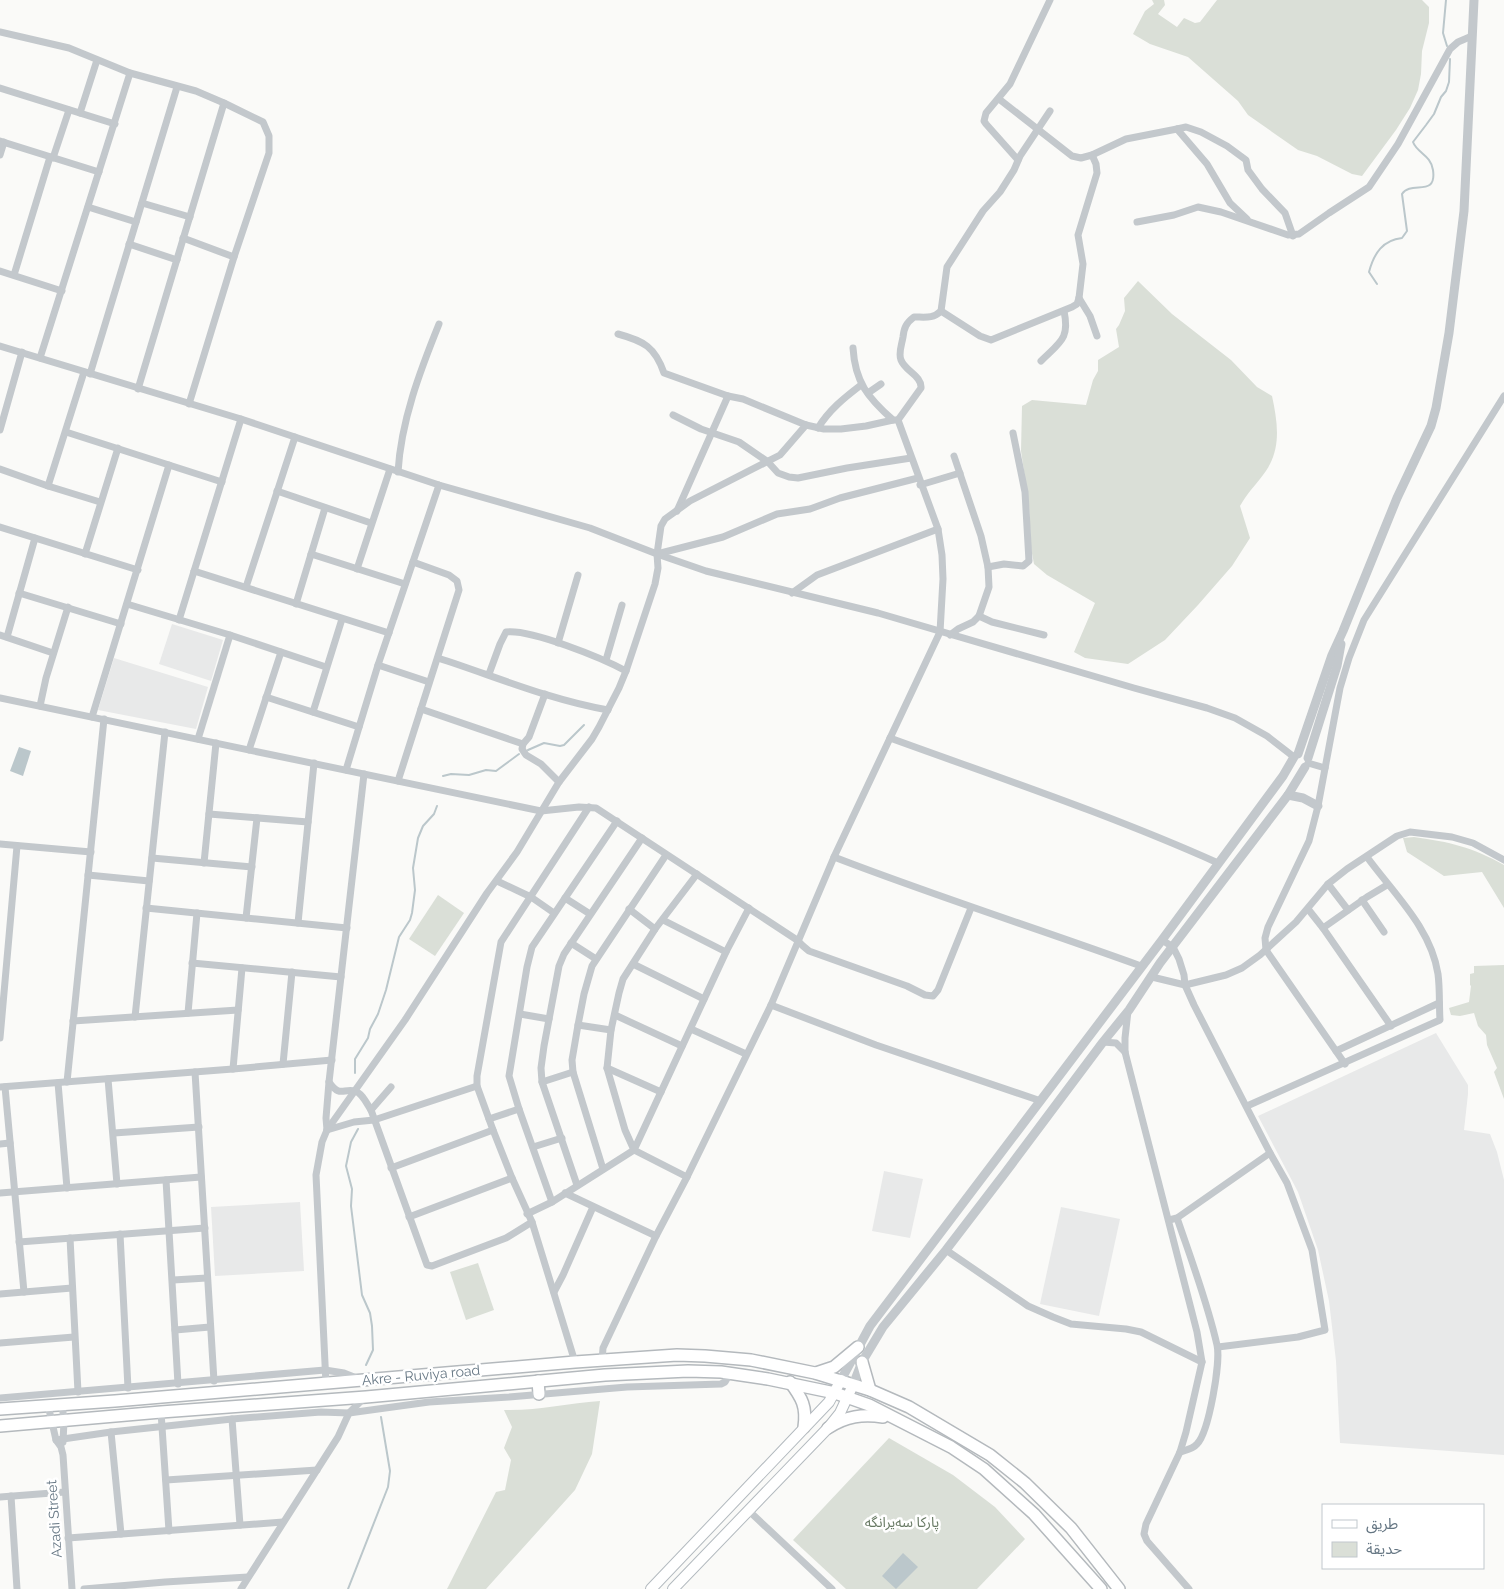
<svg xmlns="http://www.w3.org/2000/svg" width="1504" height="1589" font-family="Raleway,'Noto Sans Arabic',sans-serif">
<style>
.built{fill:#e8e9e9}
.green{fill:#dadfd7}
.water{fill:#bbc7cb}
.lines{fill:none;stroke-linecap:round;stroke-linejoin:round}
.stream{stroke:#bbc7cb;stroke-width:2}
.secondary-casing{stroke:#b3babf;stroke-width:12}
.trunk-casing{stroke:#b4b9bd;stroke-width:14}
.minor{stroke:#c3c8cc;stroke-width:7}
.tertiary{stroke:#c3c8cc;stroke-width:9}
.secondary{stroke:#fff;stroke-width:10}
.trunk{stroke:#fff;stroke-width:11}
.labels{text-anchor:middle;stroke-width:5;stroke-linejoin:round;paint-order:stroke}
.street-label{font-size:14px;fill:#657683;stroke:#fff}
.park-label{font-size:14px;fill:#687a64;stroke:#fff}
</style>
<rect width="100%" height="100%" fill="#fafaf8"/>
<g class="built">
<polygon points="172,624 223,640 211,681 159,664"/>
<polygon points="114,658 208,687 196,729 98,710"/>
<polygon points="1436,1033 1468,1085 1468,1094 1464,1130 1490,1134 1497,1152 1504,1180 1504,1455 1340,1443 1336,1361 1329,1301 1318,1250 1298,1192 1258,1116"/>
<polygon points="884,1171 923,1179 910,1238 872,1231"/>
<polygon points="300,1202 304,1271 215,1276 211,1207"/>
<polygon points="1061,1207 1120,1219 1099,1316 1040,1304"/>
</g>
<g class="green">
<polygon points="1152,0 1164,0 1165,5 1158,14 1177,27 1184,18 1195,23 1200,22 1217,0 1422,0 1429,7 1429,23 1422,51 1421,74 1418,90 1410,108 1396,130 1362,176 1352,174 1317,156 1298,150 1248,115 1238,101 1188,57 1150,44 1133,34 1145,11 1154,4"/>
<path d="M1138,281L1172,314L1231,360L1257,387L1272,396C1278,424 1282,451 1263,475C1254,487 1248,492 1240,506L1250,538L1232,566L1198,605L1165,640L1128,664L1085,658L1074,652L1095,603L1047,575L1034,564L1031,548L1029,505L1021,451L1022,406L1032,400L1086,405L1093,380L1098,371V360L1119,347L1116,329L1119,325L1125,311L1124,298Z"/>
<path d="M1414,837C1450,842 1472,847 1504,865V908L1482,872L1444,876L1407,852L1403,838Z"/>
<polygon points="438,895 464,913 435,956 409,939"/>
<polygon points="1504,965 1504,1099 1494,1072 1497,1068 1487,1045 1486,1035 1478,1026 1474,1013 1460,1016 1451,1015 1449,1008 1469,1002 1471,986 1470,985 1470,974 1474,973 1474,966"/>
<polygon points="478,1263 494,1310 466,1320 450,1272"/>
<path d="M600,1401L592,1454L575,1490L486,1589H447L496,1492L505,1490L511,1460L504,1448L512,1427L504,1410C537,1411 568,1403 600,1401Z"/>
<polygon points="889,1438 953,1475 995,1507 1025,1539 977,1589 846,1589 793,1540"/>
</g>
<g class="water">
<polygon points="19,747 31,751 23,776 10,771"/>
<polygon points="903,1553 918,1567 896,1589 882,1576"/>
</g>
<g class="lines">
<g class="stream">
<polyline points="1446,0 1443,33 1447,46"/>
<path d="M1377,284L1369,272C1374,253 1383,240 1402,238L1407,231L1402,194C1411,180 1437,198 1433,170C1431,155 1417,153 1413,142L1426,125L1434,114L1441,97L1446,91L1449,82L1450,59"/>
<polyline points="528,750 544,743 560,746 564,745 584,725"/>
<polyline points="443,776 451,774 469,775 486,770 496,771 519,754"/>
<polyline points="355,1073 355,1059 368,1038 370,1029 378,1014 386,990 399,937 410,920 412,913 415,890 413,868 418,838 423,826 434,814 437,806"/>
<polyline points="358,1129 351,1142 346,1166 352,1189 351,1206 362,1295 370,1313 372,1326 373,1350 366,1365"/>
<polyline points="348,1589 388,1487 390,1471 381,1417"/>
</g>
<g class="secondary-casing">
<g id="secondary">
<polyline points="651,1589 829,1402 841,1380"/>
<polyline points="673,1589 828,1428 840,1413 853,1385"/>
</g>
</g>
<g class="trunk-casing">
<g id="trunk">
<polyline points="862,1362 870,1390"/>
<polyline points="816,1373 834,1367 858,1347"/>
<polyline points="538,1381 539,1394"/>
<path d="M790,1382C802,1398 807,1407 804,1427"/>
<polyline points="0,1409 115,1401 575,1362 677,1355 705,1356 751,1360 815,1373 870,1390 909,1407 990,1455 1025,1483 1071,1528 1119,1589"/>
<polyline points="0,1426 161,1412 366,1397 605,1375 688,1371 721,1372 768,1379 835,1393 869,1405 951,1447 984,1469 1034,1514 1101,1589"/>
<path d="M828,1428C846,1416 863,1414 883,1417"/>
</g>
</g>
<g class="minor">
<polyline points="0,32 69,48 130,73 196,91 224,103 263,122 269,136 269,153 234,257 189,404"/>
<polyline points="0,88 115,124"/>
<polyline points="999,99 1072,156 1081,158 1092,155 1126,139 1177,129 1186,127 1201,132 1227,146 1246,160 1248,170 1262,189 1285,213 1293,236"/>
<polyline points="80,113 97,60"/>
<polyline points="1177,129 1207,164 1230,203 1247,219"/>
<polyline points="0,141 99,172"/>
<polyline points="0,155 4,142"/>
<polyline points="53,158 69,110"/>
<polyline points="1018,160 986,124 984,121 986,113 1010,84 1050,0"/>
<polyline points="142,203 190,217"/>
<polyline points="88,207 136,222"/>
<polyline points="1137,222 1174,215 1198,207 1221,212 1288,235 1299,234 1329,213 1369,187 1398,144 1450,49 1458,42 1472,36"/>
<polyline points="183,238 234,257"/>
<polyline points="129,244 177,260"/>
<polyline points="0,271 62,291"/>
<polyline points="14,275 50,157"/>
<polyline points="1079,298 1090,316 1097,336"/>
<polyline points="941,311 980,336 991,340 1072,307 1077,304 1079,298 1083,264 1078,235 1097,173 1096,164 1092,155"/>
<path d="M618,334C644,341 655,347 664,373L728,396L743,399L806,425L824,429H841L866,426L893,420"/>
<polyline points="0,346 241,419 439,485 590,528 657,554 706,571 878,613 1134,688 1207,708 1235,718 1267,736 1294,757"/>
<polyline points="40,358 130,73"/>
<path d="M1041,361C1060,342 1070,339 1064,311"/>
<polyline points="90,374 177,87"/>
<polyline points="138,389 224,103"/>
<polyline points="868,393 881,384"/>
<polyline points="673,415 701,429 739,442 768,462 778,473 789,477 798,478 847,468 911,458"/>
<path d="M898,420L921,388C922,376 905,371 901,360C898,353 902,344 903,337C904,328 906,323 914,317C925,317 933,319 941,311L947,267L983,211L1000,192L1014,170L1020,156L1050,111"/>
<path d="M818,428C829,410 844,398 861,385"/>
<polyline points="0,430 22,352"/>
<polyline points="66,432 222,482"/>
<polyline points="0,469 48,486 100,502"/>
<path d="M398,472C401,421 420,371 439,324"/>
<polyline points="920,485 960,473"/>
<polyline points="48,486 84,372"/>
<polyline points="277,491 371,523"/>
<polyline points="677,511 728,396"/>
<polyline points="0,527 138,570"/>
<polyline points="85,554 118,448"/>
<polyline points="311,554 405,584"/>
<polyline points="657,554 661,526 665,519 690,501 780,455 806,425"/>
<polyline points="988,567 1004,564 1023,566 1029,561 1025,492 1013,433"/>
<polyline points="357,569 390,469"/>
<polyline points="194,571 389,633"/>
<polyline points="246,587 295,437"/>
<polyline points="19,593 121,624"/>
<polyline points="792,593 817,575 938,529"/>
<polyline points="127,604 230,635 326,667"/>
<polyline points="296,604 325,508"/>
<polyline points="979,616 992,622 1044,635"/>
<polyline points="179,620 241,419"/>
<polyline points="0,635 53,653"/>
<polyline points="950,635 958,629 973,622 979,616 989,587 988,567 981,536 954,456"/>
<polyline points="7,637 35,538"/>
<polyline points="558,643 578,575"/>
<path d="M438,658C494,676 550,700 608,710"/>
<polyline points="606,660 622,605"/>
<polyline points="378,665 429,682"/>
<path d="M489,674L500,644L506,632C531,629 602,658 626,671"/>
<polyline points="545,694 529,737 523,744 522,749 526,755 541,764 559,782"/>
<polyline points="266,697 359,727"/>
<polyline points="0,698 541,811 579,807 596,808 797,940 803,946 809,951 907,986 925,995 933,996 938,990 971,908"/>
<polyline points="40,706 46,678 68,607"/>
<polyline points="421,709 523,744"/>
<polyline points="313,712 342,619"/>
<polyline points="92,717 169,465"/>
<path d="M890,738C1000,778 1111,815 1218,863"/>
<polyline points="198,739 230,635"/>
<polyline points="249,750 281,652"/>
<polyline points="1308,763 1325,768"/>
<polyline points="346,770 378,665 439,485"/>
<polyline points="398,781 459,590 457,581 449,575 413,562"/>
<polyline points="209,814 308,822"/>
<polyline points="0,844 91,852"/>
<path d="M834,857C935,896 1039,929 1141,966"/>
<polyline points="152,858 252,867"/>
<polyline points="204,863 216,743"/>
<polyline points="88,875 149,881"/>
<polyline points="497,881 531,897 554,913"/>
<polyline points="1328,884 1348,910"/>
<polyline points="565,898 590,914"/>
<polyline points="1362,900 1384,932"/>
<polyline points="146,908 347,928"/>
<polyline points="629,909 655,929"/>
<polyline points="1308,909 1323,928 1391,1026"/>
<polyline points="246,918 257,818"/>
<polyline points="663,920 726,952"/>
<polyline points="298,923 314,763"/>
<polyline points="1323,928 1367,897 1387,885"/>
<polyline points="1162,940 1173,947 1179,959 1184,975 1185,985 1194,1005 1270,1153 1177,1218 1169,1220"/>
<polyline points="571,943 596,959"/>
<polyline points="192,963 341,977"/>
<polyline points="633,964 704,999"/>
<polyline points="1152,977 1185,985 1226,975 1242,968 1260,955 1296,922 1328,884 1347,869 1397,836 1410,832 1452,837 1473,843 1504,860"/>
<polyline points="771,1005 876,1045 1041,1101"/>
<polyline points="1128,1011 1125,1038 1125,1052 1197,1332 1202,1362 1186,1432 1180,1452 1146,1524 1144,1534 1147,1541 1189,1589"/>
<polyline points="188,1013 197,913"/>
<polyline points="520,1014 549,1019"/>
<polyline points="615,1015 682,1046"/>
<polyline points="135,1017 165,732"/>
<polyline points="73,1021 238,1010"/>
<polyline points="578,1025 611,1030"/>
<polyline points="691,1029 746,1054"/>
<polyline points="0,1038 17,846"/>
<polyline points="1103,1042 1116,1043 1125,1052"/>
<polyline points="1336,1051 1439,1003"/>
<polyline points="283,1064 292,972"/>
<polyline points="1345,1064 1266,950 1265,938 1268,927 1309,841 1318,806 1340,688 1349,658 1364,620 1504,396"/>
<polyline points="607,1068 661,1092"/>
<polyline points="233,1069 242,968"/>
<polyline points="195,1072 214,1381"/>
<polyline points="108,1079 117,1184"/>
<polyline points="67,1082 104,719"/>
<path d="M329,1082C340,1098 343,1088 355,1091C362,1093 367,1104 371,1110L427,1265L432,1266L506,1238L532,1222"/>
<polyline points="542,1082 573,1072"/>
<polyline points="58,1083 67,1188"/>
<polyline points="0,1087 233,1069 332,1060"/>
<polyline points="5,1087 24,1292"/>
<path d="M1247,1106L1440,1020C1439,1005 1440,989 1438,974C1431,928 1394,894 1367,857"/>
<polyline points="371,1110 391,1087"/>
<polyline points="489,1119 519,1109"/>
<polyline points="327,1130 326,1118 329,1082 364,774"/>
<polyline points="327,1130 354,1122 374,1120 477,1086"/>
<polyline points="114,1133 199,1127"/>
<polyline points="0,1144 10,1143"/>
<polyline points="533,1147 562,1138"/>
<polyline points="391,1168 493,1130"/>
<polyline points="603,1169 573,1072 572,1060 578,1025 584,994 592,966 666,855"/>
<polyline points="687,1177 634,1150 625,1130 607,1068 611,1030 619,993 623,979 655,929 697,874"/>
<polyline points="166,1180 178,1384"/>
<polyline points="577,1185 542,1082 541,1068 544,1046 559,966 564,954 642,838"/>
<polyline points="0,1193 201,1177"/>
<polyline points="565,1193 656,1236"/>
<polyline points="552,1202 519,1109 509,1076 527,967 532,947 617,821"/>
<polyline points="527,1214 552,1202 634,1150 726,952 749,908"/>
<polyline points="409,1217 512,1178"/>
<path d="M1177,1218C1191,1259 1207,1301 1217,1345C1221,1361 1209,1432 1197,1444C1193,1449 1186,1450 1180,1452"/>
<polyline points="120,1234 128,1388"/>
<polyline points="70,1238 78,1392"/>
<polyline points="19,1242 205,1228"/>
<polyline points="946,1250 1028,1306 1053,1317 1071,1324 1126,1329 1141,1332 1202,1362"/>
<polyline points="173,1280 207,1278"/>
<polyline points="554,1292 563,1275 593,1207"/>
<polyline points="0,1294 72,1288"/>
<polyline points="175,1330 210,1327"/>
<polyline points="0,1343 74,1337"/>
<polyline points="1218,1347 1298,1337 1325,1330 1312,1250 1287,1183 1270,1153"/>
<path d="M602,1361L603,1348L656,1236L687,1177L771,1005L834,857L940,632L943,579L942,555L938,529L898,420H893C868,398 855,382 853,348"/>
<polyline points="575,1362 532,1222 512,1178 493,1130 477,1086 477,1076 501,942 589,807"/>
<polyline points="326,1384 316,1175 322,1142 327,1130 405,1020 487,893 517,852 559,782 592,739 599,727 619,688 626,671 655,584 658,568 657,554 723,537 777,514 810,509 840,498 918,478"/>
<polyline points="0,1398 325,1370 344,1373 359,1379"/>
<polyline points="62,1404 64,1421 63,1442"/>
<polyline points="48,1405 56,1440 61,1447 63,1455 72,1589"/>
<polyline points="161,1412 169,1531"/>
<polyline points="232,1419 240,1525"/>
<polyline points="111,1432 121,1534"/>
<polyline points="56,1440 111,1432 232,1419 321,1412 349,1413 429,1402 509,1397 627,1387 721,1384 725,1382 730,1373"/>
<polyline points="166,1480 317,1470"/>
<polyline points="11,1496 17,1589"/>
<polyline points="0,1497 65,1492"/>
<polyline points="749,1511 832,1589"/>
<polyline points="68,1538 283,1522"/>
<polyline points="84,1589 165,1582 248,1577"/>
<polyline points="241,1589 338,1437 349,1413 365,1397"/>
</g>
<g class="tertiary">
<polyline points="1298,754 1332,655 1343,631 1397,498 1431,426 1436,408 1449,333 1464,211 1474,0"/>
<polyline points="1308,758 1337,666 1341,644"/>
<polyline points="1288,795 1303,798 1318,806"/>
<polyline points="841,1380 870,1326 1162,940 1283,776 1294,757"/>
<polyline points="853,1385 862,1362 883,1327 946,1250 1005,1173 1103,1042 1129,1010 1160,963 1288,795 1305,767"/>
</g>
<use href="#secondary" class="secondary"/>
<use href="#trunk" class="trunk"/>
</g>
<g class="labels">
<g class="street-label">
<text transform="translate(421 1375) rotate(-5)" y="5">Akre - Ruviya road</text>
<text transform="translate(54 1519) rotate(-94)" y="5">Azadi Street</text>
</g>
<g class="park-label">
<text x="902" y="1527">پارکا سەیرانگه</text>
</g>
</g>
<rect x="1322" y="1504" width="162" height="65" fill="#ffffff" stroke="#c1c8cd"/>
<rect x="1332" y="1520" width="25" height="8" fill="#ffffff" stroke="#c1c8cd"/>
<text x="1366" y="1529" font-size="15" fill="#657683">طريق</text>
<rect x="1332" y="1542" width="25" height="15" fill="#dadfd7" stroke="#c1c8cd"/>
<text x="1366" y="1554" font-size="15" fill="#657683">حديقة</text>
</svg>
